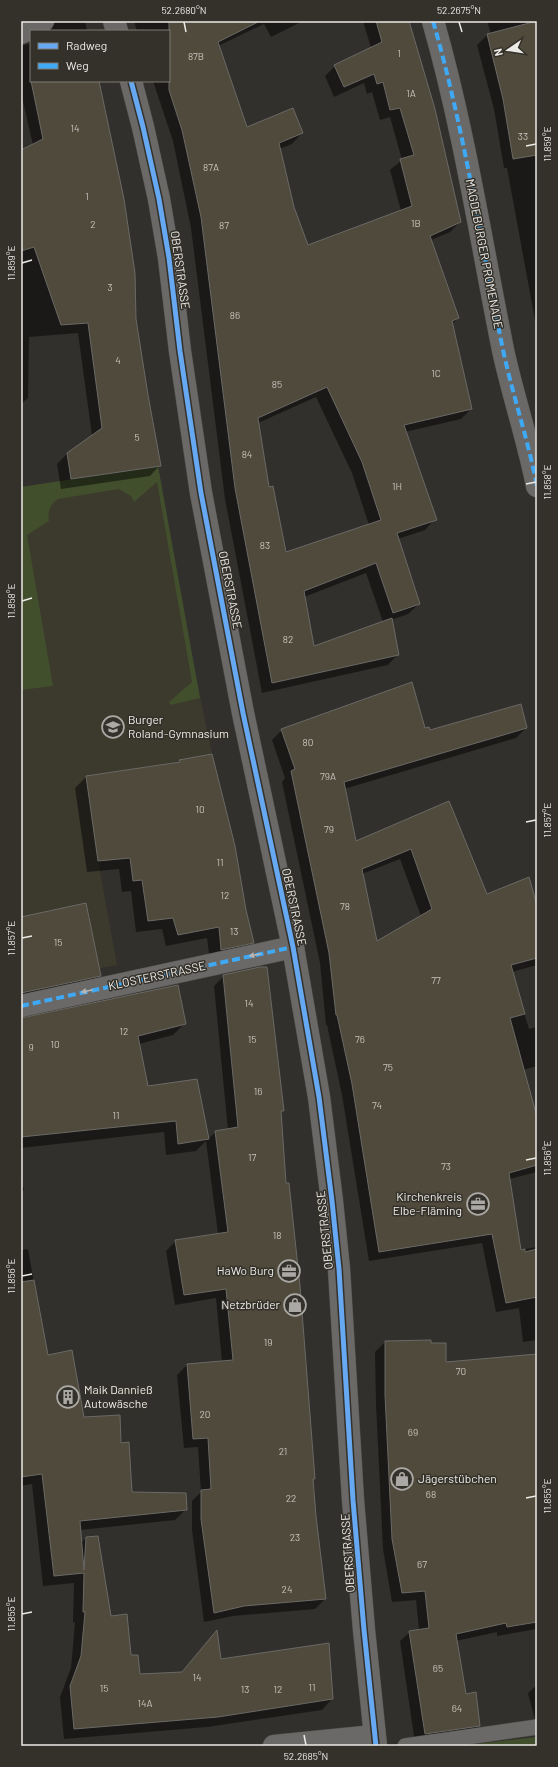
<svg xmlns="http://www.w3.org/2000/svg" width="558" height="1767" font-family="Barlow,sans-serif">
<style>
.built{fill:#3c392d}
.green{fill:#424f2c}
.shadow{fill:#0007;fill-rule:evenodd}
.building{fill:#4f4a3b;stroke:#6a6966;fill-rule:evenodd}
.lines{fill:none;stroke-linecap:round;stroke-linejoin:round}
.service-casing{stroke:#504f4c;stroke-width:16}
.minor-casing{stroke:#504f4c;stroke-width:23}
.tertiary-casing{stroke:#504f4c;stroke-width:23}
.service{stroke:#6a6967;stroke-width:15}
.minor{stroke:#6a6967;stroke-width:22}
.tertiary{stroke:#6a6967;stroke-width:22}
.quiet{stroke:#3fa9f5;stroke-width:4;stroke-dasharray:8 4;stroke-linecap:butt}
.cycleway-casing{stroke:#34312a;stroke-width:8}
.cycleway{stroke:#66a8f1;stroke-width:5}
.oneway{fill:#b8b6b3}
.ticks{fill:none;stroke:#eceae6;stroke-width:1.5}
.labels{text-anchor:middle;stroke-width:3;stroke-linejoin:round;paint-order:stroke}
.number-label{font-size:10px;fill:#c5c2bb}
.street-label{font-size:12px;fill:#eceae6;stroke:#34312a}
.poi-label{font-size:12px;fill:#eceae6;stroke:#34312a;text-anchor:start}
.neatline{fill:none;stroke:#eceae6;stroke-width:1.5}
.ticks-label{font-size:10px;text-anchor:middle;fill:#eceae6}
</style>
<rect width="100%" height="100%" fill="#32302c"/>
<polygon class="built" points="158,466 187,634 212,754 158,765 86,776 98,861 117,965 100,968 100,972 21,989 21,487"/>
<g class="green">
<path d="M158,466L200,698L170,705L169,702L192,682L157,482L134,502L131,496L119,489L58,499C51,504 47,511 49,521L27,535L53,686L21,690V487Z"/>
<polygon points="537,1737 537,1746 459,1746"/>
</g>
<g class="shadow">
<polygon points="40,21 85,21 87,31 45,31"/>
<path d="M134,21H303L271,37L264,24L218,46L246,129L302,133L292,144L279,149L293,207L307,246L401,211L390,170L402,160L390,117L380,120L372,92L367,94L364,83L334,97L325,76L335,66L371,48L363,21H408L460,222L450,232L431,240L458,318L452,324L471,409L461,419L405,432L435,519L425,530L398,539L419,604L408,614L391,620L398,654L388,665L262,693L225,499L191,228L173,141L153,81H169V31H137ZM316,397L352,473L369,525L285,553L269,488L258,423ZM366,573L383,622L313,647L304,597Z"/>
<polygon points="487,21 537,21 537,331 507,168 504,168 494,109 477,45 487,35 491,34"/>
<polygon points="31,43 31,81 98,81 147,396 160,465 150,476 61,489 57,464 67,454 92,436 78,333 29,337 28,398 21,404 21,151 33,145 21,93 21,46"/>
<path d="M526,728L516,738L344,789L356,843L449,803L486,895L537,909V965L512,972L529,1029L537,1027V1066L523,1070L537,1121V1172L509,1179L520,1250L537,1247V1340L523,1342L519,1308L496,1312L482,1243L369,1261L342,1095L327,1025H326L320,963L282,782L285,778L272,740L282,730L424,729L429,731ZM400,859L421,916L376,943L362,874Z"/>
<polygon points="180,761 253,942 241,954 210,961 207,938 166,946 162,929 136,932 131,891 122,892 119,869 87,872 75,788 86,777 177,763"/>
<polygon points="21,918 100,975 88,987 21,1002"/>
<polygon points="224,976 283,1111 280,1113 285,1184 314,1478 312,1480 325,1599 315,1609 233,1616 204,1622 192,1530 192,1501 201,1492 198,1447 184,1448 177,1375 187,1365 222,1362 216,1298 175,1305 166,1251 176,1241 218,1234 206,1141 196,1151 166,1155 164,1132 21,1148 21,1019 185,1023 173,1035 139,1044 147,1087 196,1080 208,1139 216,1132 228,1130 214,986"/>
<polygon points="21,1176 24,1190 21,1193"/>
<polygon points="28,1249 47,1356 83,1418 120,1444 131,1493 186,1509 175,1520 80,1530 81,1543 86,1538 110,1617 139,1676 181,1673 216,1632 220,1660 332,1699 322,1710 207,1727 64,1739 60,1697 71,1668 75,1622 73,1623 74,1583 43,1586 32,1484 21,1486 21,1250"/>
<polygon points="430,1341 430,1344 445,1363 537,1355 537,1629 497,1636 497,1632 456,1641 465,1695 479,1726 470,1735 415,1743 400,1641 410,1632 419,1630 416,1600 392,1602 383,1549 376,1405 375,1352 385,1342"/>
<polygon points="537,1685 537,1728 528,1693"/>
</g>
<g class="building">
<path d="M169,21H260L218,42L247,127L293,108L303,133L279,143L294,207L308,245L412,206L400,159L414,155L400,108L390,110L383,82L377,84L374,74L344,87L334,65L382,42L376,21H409L435,109L461,222L430,236L459,318L452,321L472,409L404,425L437,520L397,533L420,604L393,613L376,563L304,591L314,646L392,618L399,655L272,683L235,488L201,217L182,130L169,90ZM327,387L362,462L381,520L286,552L273,486L269,487L258,418Z"/>
<polygon points="537,21 537,155 513,159 503,99 487,34"/>
<polygon points="31,81 99,81 124,199 135,273 136,319 148,395 161,466 71,479 67,453 102,428 88,323 61,325 34,247 21,251 21,150 43,139"/>
<path d="M412,682L425,728L429,727L430,730L521,704L527,728L344,782L356,841L449,801L487,894L529,877L537,905V958L511,965L525,1014L510,1018L537,1117V1165L509,1173L521,1250L525,1249V1252L537,1249V1297L506,1303L492,1234L379,1252L352,1084L337,1015H336L329,953L291,771L295,769L281,729ZM411,849L432,909L377,941L362,869Z"/>
<polygon points="212,754 235,846 246,910 254,943 221,950 219,927 178,935 173,918 148,921 142,880 133,881 130,858 98,861 86,776 180,762 179,760"/>
<polygon points="86,903 101,976 21,993 21,917"/>
<polygon points="260,967 267,967 284,1111 281,1111 286,1183 289,1183 300,1286 315,1479 313,1479 316,1516 326,1599 244,1606 214,1613 201,1519 201,1490 211,1489 208,1438 193,1439 187,1364 233,1360 226,1289 184,1295 175,1240 228,1232 215,1131 238,1127 223,975"/>
<polygon points="178,985 186,1024 138,1036 148,1086 197,1079 209,1139 178,1144 176,1121 21,1137 21,1018"/>
<polygon points="34,1280 48,1355 72,1350 84,1417 120,1415 121,1443 129,1442 132,1492 186,1493 187,1510 80,1521 84,1570 86,1537 98,1536 111,1616 127,1614 131,1655 138,1655 140,1674 182,1672 217,1630 221,1659 329,1643 333,1699 218,1717 74,1729 70,1686 81,1656 85,1612 83,1612 84,1573 54,1576 42,1474 21,1477 21,1282"/>
<polygon points="431,1340 431,1343 446,1343 446,1362 537,1354 537,1622 507,1627 506,1623 456,1634 466,1694 476,1692 480,1726 425,1734 409,1631 429,1628 425,1591 402,1593 392,1539 385,1395 385,1341"/>
</g>
<g class="lines">
<g class="service-casing">
<polyline id="service" points="405,1746 537,1727"/>
</g>
<g class="minor-casing">
<g id="minor">
<polyline points="114,21 117,31"/>
<path d="M433,21C464,129 481,241 503,350C513,396 528,440 537,486"/>
<polyline points="131,81 143,127 159,199 169,258 180,351 201,493 243,713 293,947 319,1097 332,1201 339,1269 353,1500 364,1630 376,1746"/>
<polyline points="21,1006 293,947"/>
<polyline points="274,1746 374,1736"/>
</g>
</g>
<g class="tertiary-casing">
<polyline id="tertiary" points="21,33 43,21"/>
</g>
<use href="#service" class="service"/>
<use href="#minor" class="minor"/>
<use href="#tertiary" class="tertiary"/>
<g class="quiet">
<path d="M433,21C464,129 481,241 503,350C513,396 528,440 537,486"/>
<polyline points="21,1006 293,947"/>
</g>
<g class="cycleway-casing">
<polyline id="cycleway" points="131,81 143,127 159,199 169,258 180,351 201,493 243,713 293,947 319,1097 332,1201 339,1269 353,1500 364,1630 376,1746"/>
</g>
<use href="#cycleway" class="cycleway"/>
</g>
<defs><path id="oneway-solid" d="M-6-.8H1V-3.2L6.5 0L1 3.2V.8H-6Z"/></defs>
<g class="oneway">
<use href="#oneway-solid" transform="translate(255 955) rotate(168)"/>
<use href="#oneway-solid" transform="translate(87 991) rotate(168)"/>
</g>
<path class="ticks" d="M184,22L186,32M459,22L462,32M526,146L536,144M22,263L32,260M526,484L536,482M22,601L32,598M526,822L536,820M22,938L32,936M526,1160L536,1158M22,1276L32,1274M526,1498L536,1496M22,1614L32,1612M304,1735L306,1745"/>
<defs>
<g id="school-ring" transform="scale(1.15)"><circle r="9.5" fill="#34312a" stroke="#aba9a5" stroke-width="1.5"/><path d="M0-5L7-2L0 1L-7-2ZM-4 1L0 2.5L4 1V4Q0 6-4 4Z" fill="#aba9a5"/></g>
<g id="office-ring" transform="scale(1.15)"><circle r="9.5" fill="#34312a" stroke="#aba9a5" stroke-width="1.5"/><path d="M-6-3h4V-5.5h4V-3h4V5H-6ZM-1-4.5V-3h2v-1.5ZM-6 0V1H6V0Z" fill="#aba9a5"/></g>
<g id="shop-ring" transform="scale(1.15)"><circle r="9.5" fill="#34312a" stroke="#aba9a5" stroke-width="1.5"/><path d="M-5-2.5h2.3a2.7 3.5 0 0 1 5.4 0H5L5.5 6h-11ZM-1.5-2.5h3a1.5 2.3 0 0 0-3 0Z" fill="#aba9a5"/></g>
<g id="building-ring" transform="scale(1.15)"><circle r="9.5" fill="#34312a" stroke="#aba9a5" stroke-width="1.5"/><path d="M-4-6H4V6H1V3H-1V6H-4ZM-2.5-4.3h1.7v1.8h-1.7ZM.8-4.3h1.7v1.8H.8ZM-2.5-1h1.7V.8h-1.7ZM.8-1h1.7V.8H.8Z" fill="#aba9a5"/></g>
</defs>
<g fill-rule="evenodd">
<use href="#school-ring" x="113" y="727"/>
<use href="#office-ring" x="478" y="1204"/>
<use href="#office-ring" x="289" y="1271"/>
<use href="#shop-ring" x="295" y="1305"/>
<use href="#building-ring" x="68" y="1397"/>
<use href="#shop-ring" x="402" y="1479"/>
</g>
<g class="labels">
<g class="number-label">
<text x="399" y="57">1</text>
<text x="196" y="60">87B</text>
<text x="411" y="97">1A</text>
<text x="75" y="132">14</text>
<text x="523" y="140">33</text>
<text x="211" y="171">87A</text>
<text x="87" y="200">1</text>
<text x="416" y="227">1B</text>
<text x="93" y="228">2</text>
<text x="224" y="229">87</text>
<text x="110" y="291">3</text>
<text x="235" y="319">86</text>
<text x="118" y="364">4</text>
<text x="436" y="377">1C</text>
<text x="277" y="388">85</text>
<text x="137" y="441">5</text>
<text x="247" y="458">84</text>
<text x="397" y="490">1H</text>
<text x="265" y="549">83</text>
<text x="288" y="643">82</text>
<text x="308" y="746">80</text>
<text x="328" y="780">79A</text>
<text x="200" y="813">10</text>
<text x="329" y="833">79</text>
<text x="220" y="866">11</text>
<text x="225" y="899">12</text>
<text x="345" y="910">78</text>
<text x="234" y="935">13</text>
<text x="58" y="946">15</text>
<text x="436" y="984">77</text>
<text x="249" y="1007">14</text>
<text x="124" y="1035">12</text>
<text x="252" y="1043">15</text>
<text x="360" y="1043">76</text>
<text x="55" y="1048">10</text>
<text x="31" y="1051">9</text>
<text x="388" y="1071">75</text>
<text x="258" y="1095">16</text>
<text x="377" y="1109">74</text>
<text x="116" y="1119">11</text>
<text x="252" y="1161">17</text>
<text x="446" y="1170">73</text>
<text x="277" y="1239">18</text>
<text x="268" y="1346">19</text>
<text x="461" y="1375">70</text>
<text x="205" y="1418">20</text>
<text x="413" y="1436">69</text>
<text x="283" y="1455">21</text>
<text x="431" y="1498">68</text>
<text x="291" y="1502">22</text>
<text x="295" y="1541">23</text>
<text x="422" y="1568">67</text>
<text x="287" y="1593">24</text>
<text x="438" y="1672">65</text>
<text x="197" y="1681">14</text>
<text x="312" y="1691">11</text>
<text x="104" y="1692">15</text>
<text x="245" y="1693">13</text>
<text x="278" y="1693">12</text>
<text x="145" y="1707">14A</text>
<text x="457" y="1712">64</text>
</g>
<g class="street-label">
<text transform="translate(484 254) rotate(79)" y="4">MAGDEBURGER PROMENADE</text>
<text transform="translate(180 270) rotate(82)" y="4">OBERSTRASSE</text>
<text transform="translate(230 590) rotate(79)" y="4">OBERSTRASSE</text>
<text transform="translate(294 907) rotate(78)" y="4">OBERSTRASSE</text>
<text transform="translate(157 976) rotate(-12)" y="4">KLOSTERSTRASSE</text>
<text transform="translate(325 1230) rotate(-96)" y="4">OBERSTRASSE</text>
<text transform="translate(348 1553) rotate(-94)" y="4">OBERSTRASSE</text>
</g>
<g class="poi-label">
<text x="128" y="724">Burger<tspan x="128" dy="14">Roland-Gymnasium</tspan></text>
<text x="462" y="1201" text-anchor="end">Kirchenkreis<tspan x="462" dy="14">Elbe-Fläming</tspan></text>
<text x="274" y="1275" text-anchor="end">HaWo Burg</text>
<text x="280" y="1309" text-anchor="end">Netzbrüder</text>
<text x="84" y="1394">Maik Dannieß<tspan x="84" dy="14">Autowäsche</tspan></text>
<text x="418" y="1483">Jägerstübchen</text>
</g>
</g>
<rect width="558" height="1767" fill="none" stroke="#34312a" stroke-width="44"/>
<rect x="30" y="30" width="140" height="52" fill="#34312a" stroke="#7e7b75"/>
<rect x="38" y="43" width="20" height="6" fill="#66a8f1" stroke="#7e7b75"/>
<text x="66" y="50" font-size="12" fill="#eceae6">Radweg</text>
<rect x="38" y="63" width="20" height="6" fill="#3fa9f5" stroke="#7e7b75"/>
<text x="66" y="70" font-size="12" fill="#eceae6">Weg</text>
<g transform="translate(508 50) rotate(257)" stroke="#34312a" stroke-width="3" paint-order="stroke">
<path d="M0-3L7 15L0 10L-7 15Z" fill="#eceae6"/>
<text y="-6" font-size="11" font-weight="bold" text-anchor="middle" fill="#eceae6">N</text>
</g>
<rect x="22" y="22" width="514" height="1723" class="neatline"/>
<g class="ticks-label">
<text x="184" y="14">52.2680°N</text>
<text x="459" y="14">52.2675°N</text>
<text transform="translate(547 144) rotate(-90)" y="4">11.859°E</text>
<text transform="translate(11 263) rotate(-90)" y="4">11.859°E</text>
<text transform="translate(547 482) rotate(-90)" y="4">11.858°E</text>
<text transform="translate(11 601) rotate(-90)" y="4">11.858°E</text>
<text transform="translate(547 820) rotate(-90)" y="4">11.857°E</text>
<text transform="translate(11 938) rotate(-90)" y="4">11.857°E</text>
<text transform="translate(547 1158) rotate(-90)" y="4">11.856°E</text>
<text transform="translate(11 1276) rotate(-90)" y="4">11.856°E</text>
<text transform="translate(547 1496) rotate(-90)" y="4">11.855°E</text>
<text transform="translate(11 1614) rotate(-90)" y="4">11.855°E</text>
<text x="306" y="1760">52.2685°N</text>
</g>
</svg>
